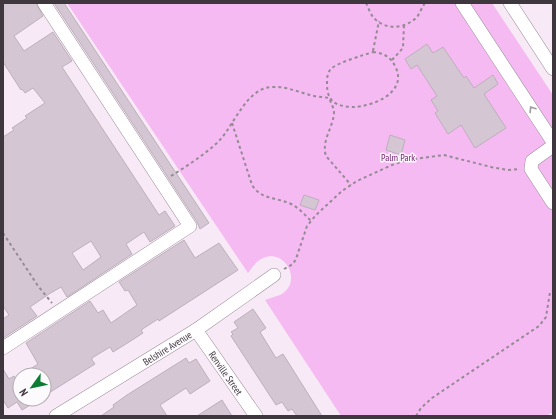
<svg xmlns="http://www.w3.org/2000/svg" width="556" height="419" font-family="'PT Sans Narrow',sans-serif">
<style>
.green{fill:#f5baf2}
.building{fill:#d5c6d4;stroke:#bdafbc;fill-rule:evenodd}
.lines{fill:none;stroke-linecap:round;stroke-linejoin:round}
.minor-casing{stroke:#9b8d9a;stroke-width:14}
.path{stroke:#948a93;stroke-width:2;stroke-dasharray:3 3;stroke-linecap:butt}
.minor{stroke:#fff;stroke-width:13}
.oneway{stroke:#9e9c9e}
.labels{text-anchor:middle;stroke-width:3;stroke-linejoin:round;paint-order:stroke}
.park-label{font-size:10px;fill:#6d156c;stroke:#fdfafd}
.street-label{font-size:10px;fill:#3e383e;stroke:#fdfafd}
</style>
<rect width="100%" height="100%" fill="#f8e9f6"/>
<path class="green" d="M67,3H492L553,95V412L546,416H341L265,300C270,298 275,297 280,295C304,282 285,248 263,258C256,261 252,268 248,273Z"/>
<g class="building">
<path d="M3,3H36L43,16L14,36L24,51L53,32L72,61L62,67L159,215L165,211L175,226L150,242L144,232L126,244L132,254L67,297L61,287L49,294L30,307L37,316L3,338V319L9,315L3,306V137L14,130L12,128L27,118L25,116L45,103L33,88L25,93L22,89L21,90L3,62ZM91,241L101,257L83,270L72,253Z"/>
<polygon points="54,3 64,3 209,223 200,229 197,222"/>
<polygon points="427,44 433,53 443,47 464,78 466,76 474,88 493,75 498,84 484,94 506,128 475,148 461,125 448,134 435,113 438,111 431,100 437,96 417,65 411,69 405,59"/>
<polygon points="390,135 405,140 401,155 386,150"/>
<polygon points="304,195 319,200 315,210 300,205"/>
<polygon points="184,240 195,258 219,243 238,270 159,321 158,319 141,330 143,333 129,342 113,352 110,347 92,358 92,360 95,364 44,396 44,375 21,375 38,364 26,343 90,301 98,313 103,310 111,323 137,305 128,290 125,291 119,282"/>
<polygon points="253,309 266,328 260,332 276,358 283,354 322,416 297,416 292,409 288,411 282,402 276,405 231,336 233,334 231,332 238,328 234,322"/>
<polygon points="186,358 189,363 196,359 210,381 190,394 186,388 160,405 167,416 101,416 114,407 113,405 127,395"/>
<polygon points="3,369 9,379 14,376 16,379 20,376 20,399 40,399 22,410 17,402 8,408 3,400"/>
<polygon points="222,400 232,416 197,416"/>
</g>
<g class="lines">
<g class="minor-casing">
<g id="minor">
<polyline points="462,3 553,142"/>
<polyline points="510,3 553,69"/>
<polyline points="553,146 532,161 531,169 553,203"/>
<polyline points="196,330 256,416"/>
<polyline points="3,348 190,226 44,3"/>
<polyline points="56,416 196,330 274,275"/>
</g>
</g>
<g class="path">
<path d="M366,3C368,7 370,13 373,17C385,31 405,29 417,17C420,13 422,7 425,3"/>
<polyline points="373,51 379,21"/>
<path d="M373,52C384,53 391,57 396,68C407,93 372,107 352,107C335,106 327,101 327,84C327,79 327,73 331,69C336,63 364,55 373,52Z"/>
<polyline points="392,60 403,48 404,25"/>
<path d="M232,123L252,185C261,200 277,197 291,204C299,208 305,215 311,221"/>
<path d="M171,176C187,166 204,155 218,142C234,126 246,88 272,87C287,86 300,93 314,96C319,97 324,97 329,98C331,103 334,108 334,113C333,128 321,141 326,156L351,185"/>
<polyline points="3,233 38,286 52,303"/>
<polyline points="284,269 293,264 296,259 307,226 316,215 342,191 357,181 392,165 407,160 444,155 491,167 508,170 519,169"/>
<polyline points="416,416 421,408 432,398 539,326 546,317 550,292 553,291"/>
</g>
<use href="#minor" class="minor"/>
</g>
<defs><path id="oneway-chevron" d="M-2-3.5L2.5 0L-2 3.5" fill="none" stroke-width="1.6" stroke-linecap="round" stroke-linejoin="round"/></defs>
<use class="oneway" href="#oneway-chevron" transform="translate(532 109) rotate(-123)"/>
<g class="labels">
<g class="park-label">
<text x="398" y="161">Palm Park</text>
</g>
<g class="street-label">
<text transform="translate(167 348) rotate(-32)" y="4">Belshire Avenue</text>
<text transform="translate(226 373) rotate(55)" y="4">Renville Street</text>
</g>
</g>
<rect width="556" height="419" fill="none" stroke="#3e383e" stroke-width="8"/>
<g transform="translate(32 387) rotate(237)"><circle r="19" fill="#fdfafd" stroke="#b1acb1"/>
<path d="M0-3L7 15L0 10L-7 15Z" fill="#0b7d33"/>
<text y="-6" font-size="11" font-weight="bold" text-anchor="middle" fill="#3e383e">N</text>
</g>
</svg>
